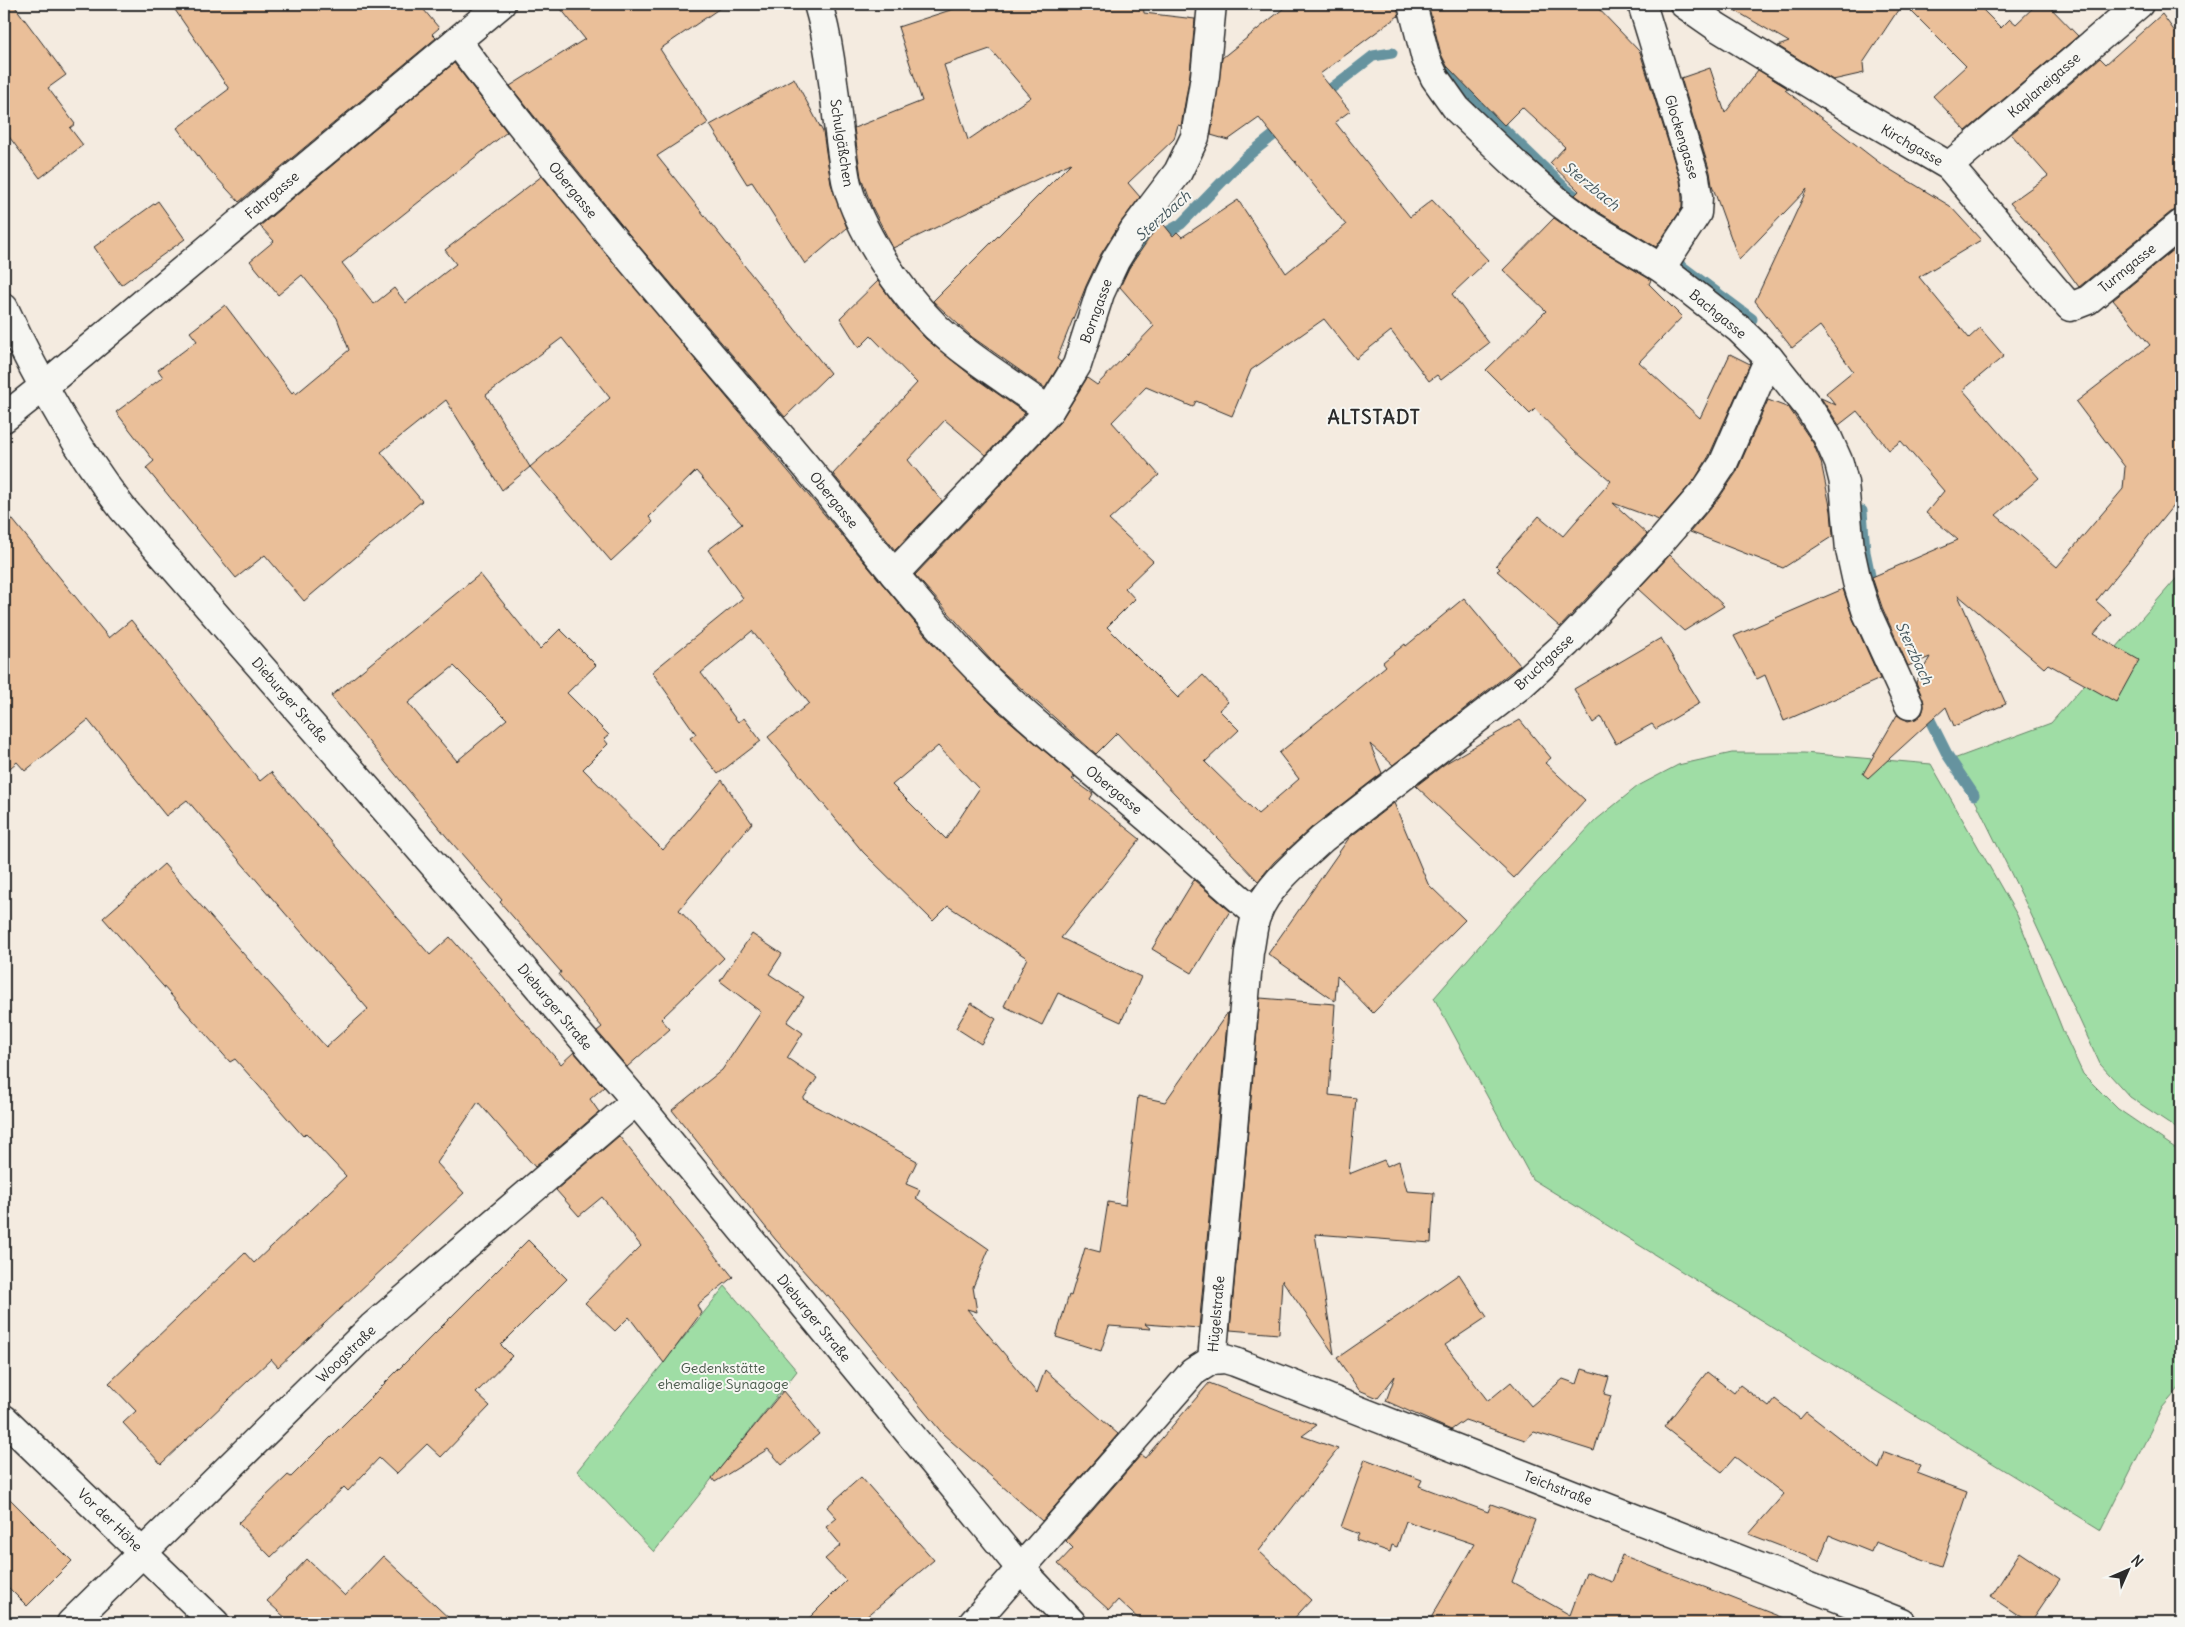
<svg xmlns="http://www.w3.org/2000/svg" width="2185" height="1627" font-family="Delius,sans-serif">
<style>
.green{fill:#9fdda5;stroke:#658468}
.lines{fill:none;stroke-linecap:round;stroke-linejoin:round}
.stream{stroke:#66939f;stroke-width:11}
.building{fill:#eabf99;stroke:#2b2b2b;fill-rule:evenodd}
.minor-casing{stroke:#2b2b2b;stroke-width:31}
.tertiary-casing{stroke:#2b2b2b;stroke-width:31}
.secondary-casing{stroke:#2b2b2b;stroke-width:31}
.minor{stroke:#f6f6f2;stroke-width:28}
.tertiary{stroke:#f6f6f2;stroke-width:28}
.secondary{stroke:#f6f6f2;stroke-width:28}
.labels{text-anchor:middle;stroke-width:4;stroke-linejoin:round;paint-order:stroke}
.street-label{font-size:14px;fill:#2b2b2b;stroke:#f6f6f2}
.park-label{font-size:14px;fill:#48584a;stroke:#f6f6f2}
.water-label{font-size:15px;font-style:italic;fill:#44565c;stroke:#f6f6f2}
.district-label{font-size:19px;font-weight:bold;letter-spacing:1px;fill:#2b2b2b;stroke:#f6f6f2}
</style>
<rect width="100%" height="100%" fill="#f4ebe0"/>
<filter id="ink" filterUnits="userSpaceOnUse"><feTurbulence type="fractalNoise" baseFrequency=".02" numOctaves="2"/><feDisplacementMap in="SourceGraphic" scale="10" xChannelSelector="R" yChannelSelector="G"/><feConvolveMatrix kernelMatrix="1 2 1 2 8 2 1 2 1" color-interpolation-filters="sRGB"/></filter>
<g filter="url(#ink)">
<g class="green">
<polygon points="2181,573 2181,1131 2130,1097 2100,1064 2030,912 1977,804 1951,760 2051,723"/>
<polygon points="1732,753 1804,753 1931,764 2017,915 2063,1031 2083,1074 2118,1109 2181,1152 2181,1386 2162,1408 2101,1530 1532,1179 1434,998 1507,914 1596,820 1638,786 1678,765"/>
<polygon points="725,1286 797,1371 654,1552 577,1471"/>
</g>
<g class="lines">
<g class="stream">
<polyline points="1436,57 1508,133 1567,190 1604,218 1652,244 1752,319"/>
<polyline points="1320,97 1373,56 1392,53"/>
<polyline points="1122,272 1128,264 1158,237 1181,224 1245,158 1285,126"/>
<polyline points="1862,511 1865,552 1874,595"/>
<polyline points="1915,690 1948,756 1974,795"/>
</g>
</g>
<g class="building">
<polygon points="4,4 13,4 66,75 48,88 75,124 70,128 83,145 40,178 4,130"/>
<polygon points="171,4 419,4 439,28 432,34 436,38 239,202 204,164 177,128 229,89"/>
<polygon points="557,4 726,4 660,49 708,123 657,156 830,373 785,417 628,233 510,86 585,39"/>
<path d="M969,4H1143L1144,13L1195,19L1190,74L1181,126L1178,125L1174,139L1128,183L1140,197L1121,222L1101,254L1086,286L1057,359L1061,362L1045,388L972,337L933,301L1071,163L893,248L872,207L861,177L854,128L922,101L898,27ZM990,49L1031,97L968,140L944,65Z"/>
<polygon points="1289,4 1397,4 1399,17 1398,16 1320,74 1350,111 1335,122 1410,217 1432,200 1488,260 1452,294 1489,343 1441,380 1437,375 1429,381 1391,331 1356,359 1324,319 1251,370 1232,416 1196,401 1193,407 1146,387 1112,422 1159,475 1109,520 1153,561 1125,588 1135,599 1107,627 1178,698 1203,675 1228,702 1219,710 1239,730 1205,762 1258,814 1299,779 1279,753 1386,666 1383,662 1405,644 1406,646 1464,598 1520,665 1393,765 1370,744 1382,773 1311,828 1274,862 1258,881 1117,733 1096,754 998,668 915,575 1060,422 1087,378 1097,385 1154,326 1120,287 1129,268 1161,221 1173,236 1177,232 1182,237 1238,200 1286,273 1346,225 1295,162 1297,162 1294,161 1259,118 1228,140 1211,135 1222,58"/>
<polygon points="1428,4 1594,4 1640,52 1680,180 1682,198 1682,208 1656,247 1600,213 1575,195 1579,191 1550,163 1565,147 1522,107 1504,125 1447,66 1441,54"/>
<polygon points="1724,4 1902,4 1863,63 1864,73 1833,80 1778,46 1789,42"/>
<polygon points="1904,4 1977,4 2001,28 2010,19 2016,24 2037,4 2047,4 2078,36 1966,131 1933,96 1966,66"/>
<polygon points="2162,14 2181,40 2181,209 2171,212 2079,287 2049,246 2010,203 2048,176 2011,134 2100,58 2106,64"/>
<path d="M454,63L507,132L342,263L374,304L394,288L406,303L456,264L445,250L542,176L930,641L999,712L1075,777L1072,779L1093,794L1090,799L1140,839L1061,938L1141,977L1121,1022L1058,993L1042,1025L1004,1006L1027,958L948,906L933,921L863,852L830,812L768,737L809,703L752,631L701,673L738,722L744,718L761,741L718,774L690,738L696,734L652,672L743,598L708,550L742,524L696,471L649,517L653,522L611,561L530,467L502,490L446,400L381,452L422,501L304,601L265,555L236,578L146,468L154,461L116,412L163,377L158,370L197,341L190,332L225,305L292,393L294,391L296,394L349,350L337,318L302,275L278,295L250,261L274,241L260,226ZM562,338L610,398L530,467L486,395ZM938,746L979,789L946,839L892,785Z"/>
<polygon points="1710,68 1725,113 1758,70 1789,89 1785,90 1881,164 1950,206 1981,240 1919,277 1969,338 1980,328 2004,356 1963,390 2039,478 1996,515 2057,567 2123,489 2125,467 2076,402 2150,345 2113,300 2181,244 2181,496 2096,601 2111,614 2094,634 2139,660 2116,702 2048,664 2044,668 1958,595 2006,704 1954,726 1946,707 1868,778 1863,774 1897,715 1908,721 1916,719 1922,714 1924,707 1923,699 1916,682 1930,657 1908,666 1882,607 1872,577 1958,540 1926,513 1944,491 1901,441 1889,450 1857,411 1839,425 1821,398 1836,405 1826,393 1853,371 1820,326 1792,348 1755,301 1807,189 1739,260 1712,185 1710,172 1681,78"/>
<polygon points="794,78 823,132 831,184 847,228 805,264 752,182 747,184 710,125"/>
<polygon points="158,201 185,239 121,285 94,247"/>
<polygon points="1554,218 1583,239 1651,280 1649,284 1682,317 1639,362 1700,418 1730,354 1750,364 1709,456 1695,479 1659,520 1613,503 1647,534 1560,627 1497,571 1500,569 1496,565 1539,516 1563,536 1611,481 1575,450 1535,409 1530,414 1486,370 1546,311 1503,270"/>
<polygon points="878,281 898,309 926,339 968,373 1025,413 986,455 945,420 908,460 942,501 895,550 833,474 917,383 871,336 859,348 840,318"/>
<polygon points="1768,400 1789,408 1813,443 1821,462 1831,511 1833,536 1783,568 1690,532 1719,498 1736,473"/>
<polygon points="4,509 109,638 131,620 260,781 271,772 430,955 450,937 561,1064 574,1052 604,1087 590,1099 599,1112 535,1167 478,1102 437,1163 464,1193 278,1367 271,1359 161,1464 123,1423 136,1411 109,1383 245,1253 254,1263 346,1176 306,1133 303,1136 235,1059 230,1062 103,918 164,864 326,1047 368,1009 187,800 166,816 88,720 25,771 17,762 4,773"/>
<polygon points="1670,555 1724,606 1684,631 1638,589"/>
<path d="M480,574L540,649L560,629L596,665L567,693L609,735L604,739L608,744L583,769L663,850L722,780L752,823L679,910L724,958L661,1019L670,1029L627,1067L597,1031L602,1027L559,975L561,972L500,902L502,900L446,836L331,696ZM454,666L507,719L457,761L408,703Z"/>
<polygon points="1843,589 1853,619 1880,679 1784,721 1765,675 1757,679 1734,636"/>
<polygon points="1661,638 1700,703 1656,729 1652,724 1616,744 1601,717 1593,723 1574,689"/>
<polygon points="1520,720 1551,758 1545,763 1585,800 1514,878 1416,786 1446,763"/>
<polygon points="1394,803 1428,884 1465,920 1373,1013 1337,976 1335,1001 1268,954 1349,838"/>
<polygon points="1194,880 1230,911 1192,973 1152,949"/>
<polygon points="752,934 782,954 769,974 804,997 787,1022 803,1033 787,1058 817,1078 803,1099 917,1161 906,1184 920,1190 916,1198 989,1249 973,1287 977,1312 967,1309 1037,1393 1045,1370 1118,1434 1042,1521 943,1434 828,1295 826,1296 775,1239 672,1110 722,1070 761,1012 720,981"/>
<polygon points="1260,998 1335,1004 1329,1095 1356,1098 1349,1174 1384,1160 1387,1166 1399,1161 1407,1191 1434,1193 1431,1243 1315,1234 1334,1354 1282,1280 1279,1334 1230,1330"/>
<polygon points="971,1003 996,1019 981,1044 956,1028"/>
<polygon points="1228,1012 1199,1328 1145,1324 1151,1329 1109,1326 1101,1351 1056,1337 1069,1295 1071,1296 1085,1248 1100,1252 1108,1202 1125,1205 1138,1096 1165,1102"/>
<polygon points="619,1136 733,1277 697,1305 701,1313 664,1363 629,1317 615,1331 585,1303 641,1246 602,1197 579,1216 556,1190"/>
<polygon points="528,1240 567,1279 501,1345 512,1356 476,1393 490,1406 441,1457 427,1444 396,1474 379,1458 348,1491 344,1487 271,1557 238,1523 288,1475 291,1477"/>
<polygon points="1459,1274 1487,1317 1445,1345 1488,1401 1511,1382 1531,1406 1563,1379 1577,1384 1582,1369 1609,1377 1604,1394 1611,1396 1594,1451 1534,1432 1525,1440 1465,1420 1451,1430 1386,1401 1395,1376 1378,1398 1359,1390 1337,1358"/>
<polygon points="1707,1372 1734,1393 1740,1385 1769,1407 1775,1399 1800,1419 1806,1412 1879,1469 1885,1452 1920,1465 1917,1473 1967,1492 1942,1566 1875,1542 1871,1552 1829,1535 1819,1561 1749,1534 1784,1494 1735,1457 1722,1472 1664,1427"/>
<polygon points="1209,1383 1317,1425 1302,1436 1338,1449 1259,1551 1311,1600 1290,1623 1143,1623 1118,1600 1109,1610 1058,1564 1073,1548 1066,1541 1141,1455 1145,1458"/>
<polygon points="783,1391 819,1434 782,1465 768,1449 715,1482 712,1478"/>
<polygon points="1365,1459 1422,1480 1419,1486 1488,1512 1491,1504 1535,1520 1512,1582 1570,1615 1586,1572 1612,1582 1622,1555 1791,1621 1791,1623 1428,1623 1474,1544 1406,1521 1397,1547 1392,1545 1390,1552 1356,1540 1359,1534 1341,1527"/>
<polygon points="861,1477 934,1560 859,1623 804,1623 846,1581 825,1559 841,1545 826,1527 837,1518 827,1507"/>
<polygon points="4,1493 72,1561 27,1606 4,1583"/>
<polygon points="2020,1552 2060,1579 2030,1623 1991,1597"/>
<polygon points="383,1556 454,1623 291,1623 267,1601 307,1559 345,1596"/>
</g>
<g class="lines">
<g class="minor-casing">
<g id="minor">
<path d="M818,4C835,61 835,121 846,180C851,203 862,225 874,246C891,276 912,303 936,327C970,359 1012,383 1049,411"/>
<polyline points="1412,4 1426,59 1435,78 1457,109 1516,165 1560,203 1591,226 1661,268 1739,329 1769,358 1809,408 1827,436 1839,463 1844,483 1850,550 1857,582 1867,613 1909,705"/>
<polyline points="1642,4 1695,177 1698,197 1697,213 1661,268"/>
<polyline points="1684,4 1717,27 1846,106 1949,166 2070,307 2088,300 2181,224"/>
<path d="M457,41C559,179 671,308 782,438C844,510 901,587 966,657C1022,717 1088,766 1149,819C1185,851 1221,883 1257,914"/>
<polyline points="1949,166 2139,4"/>
<polyline points="894,574 1049,411 1077,365 1100,293 1115,261 1134,230 1178,172 1195,137 1205,76 1212,4"/>
<polyline points="1212,1360 1225,1359 1235,1362 1902,1623"/>
<polyline points="4,1419 215,1623"/>
<polyline points="71,1623 372,1327 636,1101"/>
<path d="M973,1623L1193,1372L1212,1360L1249,952C1252,940 1252,926 1257,914C1267,886 1301,859 1322,839L1521,685L1567,643L1652,552L1707,488L1723,464L1769,358"/>
</g>
</g>
<g class="tertiary-casing">
<path id="tertiary" d="M4,308C37,379 75,446 122,508L453,887L636,1101L985,1525L1021,1569L1072,1623"/>
</g>
<g class="secondary-casing">
<polyline id="secondary" points="4,418 43,387 501,4"/>
</g>
<use href="#minor" class="minor"/>
<use href="#tertiary" class="tertiary"/>
<use href="#secondary" class="secondary"/>
</g>
</g>
<g class="labels">
<g class="street-label">
<text transform="translate(2044 85) rotate(-41)" y="5">Kaplaneigasse</text>
<text transform="translate(1682 137) rotate(73)" y="5">Glockengasse</text>
<text transform="translate(842 143) rotate(81)" y="5">Schulgäßchen</text>
<text transform="translate(1912 145) rotate(30)" y="5">Kirchgasse</text>
<text transform="translate(573 190) rotate(51)" y="5">Obergasse</text>
<text transform="translate(272 195) rotate(-40)" y="5">Fahrgasse</text>
<text transform="translate(2127 268) rotate(-39)" y="5">Turmgasse</text>
<text transform="translate(1096 311) rotate(-70)" y="5">Borngasse</text>
<text transform="translate(1718 314) rotate(39)" y="5">Bachgasse</text>
<text transform="translate(834 500) rotate(51)" y="5">Obergasse</text>
<text transform="translate(1544 662) rotate(-43)" y="5">Bruchgasse</text>
<text transform="translate(290 700) rotate(49)" y="5">Dieburger Straße</text>
<text transform="translate(1114 790) rotate(39)" y="5">Obergasse</text>
<text transform="translate(555 1007) rotate(50)" y="5">Dieburger Straße</text>
<text transform="translate(1216 1314) rotate(-85)" y="5">Hügelstraße</text>
<text transform="translate(814 1318) rotate(51)" y="5">Dieburger Straße</text>
<text transform="translate(346 1354) rotate(-44)" y="5">Woogstraße</text>
<text transform="translate(1558 1488) rotate(21)" y="5">Teichstraße</text>
<text transform="translate(110 1520) rotate(44)" y="5">Vor der Höhe</text>
</g>
<g class="park-label">
<text x="723" y="1373">Gedenkstätte<tspan x="723" dy="16">ehemalige Synagoge</tspan></text>
</g>
<g class="water-label">
<text transform="translate(1591 186) rotate(39)" y="5">Sterzbach</text>
<text transform="translate(1163 216) rotate(-41)" y="5">Sterzbach</text>
<text transform="translate(1914 653) rotate(65)" y="5">Sterzbach</text>
</g>
<g class="district-label">
<text x="1374" y="424">ALTSTADT</text>
</g>
</g>
<rect width="2185" height="1627" fill="none" stroke="#f6f6f2" stroke-width="20"/>
<rect x="10" y="10" width="2165" height="1607" fill="none" stroke="#2b2b2b" stroke-width="2" filter="url(#ink)"/>
<g transform="translate(2128 1570) rotate(45)" stroke="#f6f6f2" stroke-width="4" paint-order="stroke">
<path d="M0-4L9 19L0 12L-9 19Z" fill="#2b2b2b"/>
<text y="-8" font-size="14" font-weight="bold" text-anchor="middle" fill="#2b2b2b">N</text>
</g>
</svg>
